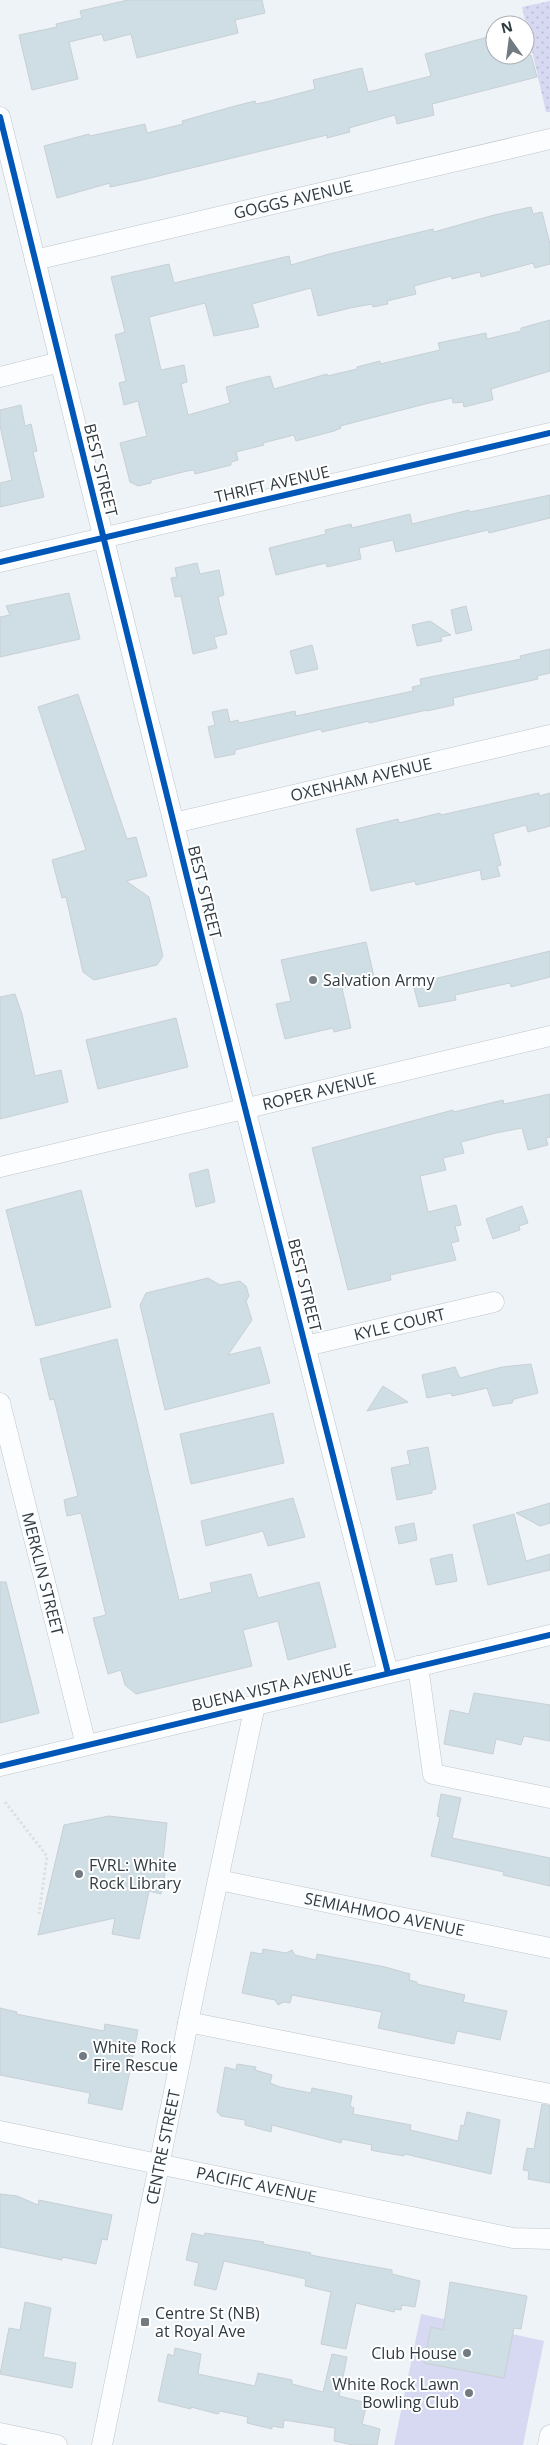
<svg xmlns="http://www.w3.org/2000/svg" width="550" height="2445" font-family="'Open Sans',sans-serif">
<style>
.green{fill:url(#green-dots)}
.pitch{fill:#d6d9f1}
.building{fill:#cedee4;stroke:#c8d0d4}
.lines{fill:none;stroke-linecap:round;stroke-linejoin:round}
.minor-casing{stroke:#bec5ca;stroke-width:21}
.path{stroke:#dddfe1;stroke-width:3;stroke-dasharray:2.5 2.5;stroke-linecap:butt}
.minor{stroke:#fcfdfe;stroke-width:20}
.cycleway-casing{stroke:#fff;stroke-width:9}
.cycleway{stroke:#0057b8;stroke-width:6}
.poi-dot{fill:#727b81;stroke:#fff;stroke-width:2}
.labels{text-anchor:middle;stroke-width:4;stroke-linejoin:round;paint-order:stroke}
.street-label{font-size:16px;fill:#303a41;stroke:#fff}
.poi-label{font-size:16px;fill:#303a41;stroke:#fff;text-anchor:start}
</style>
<defs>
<pattern id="green-dots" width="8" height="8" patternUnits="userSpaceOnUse" patternTransform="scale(1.25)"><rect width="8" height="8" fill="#d6d9f1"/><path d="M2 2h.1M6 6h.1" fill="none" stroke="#b8bbd0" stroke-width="1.8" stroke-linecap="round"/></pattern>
</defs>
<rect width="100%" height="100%" fill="#eef3f8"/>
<polygon class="green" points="550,1 550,112 546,112 522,7"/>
<polygon class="pitch" points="421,2314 544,2341 523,2445 394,2445"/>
<g class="building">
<polygon points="128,0 262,0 265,13 235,20 238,33 137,58 131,34 104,41 102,34 69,42 78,79 32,90 19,35 57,27 56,24 82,18 80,11"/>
<polygon points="495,35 495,55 531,55 537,77 432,104 434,115 397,124 395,115 349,128 350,132 327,138 327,135 138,181 110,187 110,183 57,198 44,146 89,134 90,136 145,124 147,133 183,124 182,121 235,106 255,101 256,104 270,101 315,89 313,80 362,68 368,92 431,76 425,54"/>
<polygon points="531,207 533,214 542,212 550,244 550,264 535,268 533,263 481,277 480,272 452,279 451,276 414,286 416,294 387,301 388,304 373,307 372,304 350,308 318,316 311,288 252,304 259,327 214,336 205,303 149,317 161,370 184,365 187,382 181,384 188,415 230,403 226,387 252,380 270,376 274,389 327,374 327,376 357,369 357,367 380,361 380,364 440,350 438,343 486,333 487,339 521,331 521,328 550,320 550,371 491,389 493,399 492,400 464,407 463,402 453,403 452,398 425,404 340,426 341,428 334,431 296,441 294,435 263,443 264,445 236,452 238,460 231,462 231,465 195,474 194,470 187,471 151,480 151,483 138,486 130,482 120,443 147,436 138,401 124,405 119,383 126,381 115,335 125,332 111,277 169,264 174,283 289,256 291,265 329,254 433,229 434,232 494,215"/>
<polygon points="21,405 25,426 31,424 37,451 33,452 44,497 0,507 0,483 12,480 0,426 0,410"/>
<polygon points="550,495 550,518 489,533 488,530 396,552 393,540 359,548 361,559 327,567 326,563 276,575 269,548 326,534 325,530 351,524 352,528 410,514 412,524 469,510 470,512"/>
<polygon points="197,563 200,574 219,570 224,595 218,597 227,634 214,637 217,648 193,654 181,596 175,597 171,578 177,577 175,568"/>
<polygon points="69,593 80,639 0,657 0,617 10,615 6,606"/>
<polygon points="466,606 472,630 456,634 451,610"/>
<polygon points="430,621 451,635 441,637 442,641 417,646 412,625"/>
<polygon points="312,645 318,669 296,674 290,651"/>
<polygon points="550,649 550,673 537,676 538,679 453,698 454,705 427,711 427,710 369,723 369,721 322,732 321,729 235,750 235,754 215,758 208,727 215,725 212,712 227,709 230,722 238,720 239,723 295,711 296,716 413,691 412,687 421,685 420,679 521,659 520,656"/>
<polygon points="78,694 127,839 136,837 147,876 126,881 149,897 163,956 157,965 94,980 83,972 66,897 62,898 52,860 86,850 38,707"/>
<polygon points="539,793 539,796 550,793 550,826 528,832 526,825 493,834 501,865 497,866 500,876 482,880 480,870 416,885 415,881 371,891 356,829 398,819 399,823 440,813 441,815"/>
<polygon points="366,942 375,981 342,988 351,1028 334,1032 333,1028 285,1039 276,1004 291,1001 281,960"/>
<polygon points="550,951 550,977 511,987 510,983 455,995 456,1000 419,1007 413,984"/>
<polygon points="15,994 22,1014 35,1076 61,1070 68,1102 0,1119 0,997"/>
<polygon points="176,1018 188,1067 98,1089 86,1040"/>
<polygon points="550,1094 550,1137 546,1138 548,1145 528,1150 522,1128 496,1133 461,1142 464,1153 443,1158 446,1170 420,1176 428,1212 456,1205 461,1225 455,1226 459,1241 451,1243 456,1260 390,1275 391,1280 348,1290 312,1148 453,1110 454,1112 503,1100 504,1104"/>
<polygon points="208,1169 215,1202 196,1207 189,1174"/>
<polygon points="81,1190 111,1307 36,1326 6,1210"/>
<polygon points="522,1206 528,1223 519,1226 520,1230 493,1239 486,1219"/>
<polygon points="208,1278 220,1285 240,1281 246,1286 249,1296 246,1301 252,1320 228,1355 260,1347 270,1383 165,1410 140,1305 146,1293"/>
<polygon points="117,1339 179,1600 212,1592 210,1583 251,1574 258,1598 319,1582 336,1647 288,1660 278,1621 243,1630 252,1666 136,1694 125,1685 121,1670 108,1674 93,1618 106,1615 81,1513 67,1516 64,1500 78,1496 54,1399 50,1400 40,1359"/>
<polygon points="531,1364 538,1393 514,1399 512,1403 493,1406 487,1388 452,1396 451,1393 427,1398 422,1375 455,1367 460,1378 502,1367"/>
<polygon points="383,1386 408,1402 367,1411"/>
<polygon points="273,1413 284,1463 191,1484 180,1434"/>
<polygon points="428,1447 436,1489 432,1490 432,1493 397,1500 391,1468 410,1464 407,1451"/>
<polygon points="293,1498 305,1537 268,1546 263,1531 206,1546 201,1521"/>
<polygon points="550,1503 550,1523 540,1526 516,1513"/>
<polygon points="514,1514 526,1561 550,1554 550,1570 488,1585 473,1525"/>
<polygon points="414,1523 417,1540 399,1544 395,1527"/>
<polygon points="452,1554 457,1581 436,1585 430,1559"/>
<polygon points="0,1582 6,1582 39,1713 0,1723"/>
<polygon points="474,1693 550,1705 550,1741 524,1736 521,1745 496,1739 493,1754 444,1744 450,1710 469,1714"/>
<polygon points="441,1794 461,1798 452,1838 550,1858 550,1886 503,1875 504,1872 431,1856 440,1817 437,1816"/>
<polygon points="109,1816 167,1823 162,1868 166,1868 161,1894 149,1891 139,1939 112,1934 115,1918 38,1935 64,1825"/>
<polygon points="263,1949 286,1953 292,1950 295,1955 316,1960 317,1954 385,1967 410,1974 409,1980 417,1982 417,1984 465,1995 463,2002 507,2011 500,2040 457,2031 454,2044 378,2028 382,2012 292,1995 290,2003 284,2002 278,2005 275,2000 242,1993 251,1952 262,1954"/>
<polygon points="0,2008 17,2012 16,2014 104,2031 105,2024 138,2030 122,2110 88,2103 90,2093 0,2075"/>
<polygon points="237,2064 256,2067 255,2070 272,2075 270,2083 280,2087 311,2093 312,2088 352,2096 350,2106 354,2108 353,2114 411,2125 410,2130 458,2141 461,2125 464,2126 467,2112 500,2120 491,2174 405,2154 404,2156 375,2151 371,2150 372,2145 342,2139 341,2143 272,2125 271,2132 245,2125 245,2120 221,2116 217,2112 225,2067 236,2070"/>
<polygon points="542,2104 550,2106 550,2183 528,2179 529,2171 523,2170 527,2148 534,2149"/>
<polygon points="0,2194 17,2196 38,2205 39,2200 112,2215 107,2240 102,2239 96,2264 62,2257 62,2260 0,2247"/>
<polygon points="192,2233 204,2236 205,2233 264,2242 263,2244 311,2253 310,2255 392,2270 392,2274 420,2281 415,2307 402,2305 401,2310 395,2309 394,2312 356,2303 346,2349 321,2344 331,2292 305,2286 306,2279 224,2261 216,2290 194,2285 199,2263 186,2260"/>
<polygon points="450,2282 527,2296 521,2329 514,2328 504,2378 424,2363 431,2327 443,2330"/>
<polygon points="25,2302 51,2308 43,2357 76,2363 72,2388 0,2374 9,2328 20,2330"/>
<polygon points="175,2348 201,2354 198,2374 255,2386 258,2373 292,2380 292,2384 323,2392 332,2354 347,2357 339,2396 367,2403 362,2424 380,2429 377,2445 353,2445 334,2441 335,2428 284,2420 283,2428 272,2426 272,2429 247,2423 248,2417 220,2411 218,2414 191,2407 191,2409 158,2401 168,2354 174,2356"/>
</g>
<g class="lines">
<g class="minor-casing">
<g id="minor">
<polyline points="0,117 204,946 388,1673"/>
<path id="s1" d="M35,260L550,139"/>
<polyline points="0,377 60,362"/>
<polyline points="0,562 550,433"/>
<path id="s2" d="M174,823L550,735"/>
<path id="s3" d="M0,1167L550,1036"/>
<path id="s4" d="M306,1346L494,1302"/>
<path id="s5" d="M0,1403L86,1745"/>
<polyline points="418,1666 433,1774 550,1798"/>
<polyline points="0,1766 550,1635"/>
<path id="s6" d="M219,1880L550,1948"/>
<polyline points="188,2022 550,2094"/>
<path id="s7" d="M0,2131L513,2238L550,2239"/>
<polyline points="0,2433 57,2445"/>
<path id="s8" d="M102,2445L198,1974L255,1705"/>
<polyline points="548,2445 550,2435"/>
</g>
</g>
<polyline class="path" points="5,1802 47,1856 39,1914"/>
<use href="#minor" class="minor"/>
<g class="cycleway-casing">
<g id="cycleway">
<polyline points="0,117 204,946 388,1673"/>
<polyline points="0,562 550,433"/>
<polyline points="0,1766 550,1635"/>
</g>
</g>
<use href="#cycleway" class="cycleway"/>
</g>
<g class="poi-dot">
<circle cx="313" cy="980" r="5"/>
<circle cx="79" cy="1874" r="5"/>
<circle cx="83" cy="2056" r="5"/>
<rect x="140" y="2317" width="10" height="10" rx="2.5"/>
<circle cx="467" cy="2353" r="5"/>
<circle cx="469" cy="2393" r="5"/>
</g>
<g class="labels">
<g class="street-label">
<text dy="6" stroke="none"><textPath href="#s1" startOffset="265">GOGGS AVENUE</textPath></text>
<text transform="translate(101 470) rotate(76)" y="6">BEST STREET</text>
<text transform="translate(272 484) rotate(-13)" y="6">THRIFT AVENUE</text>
<text dy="6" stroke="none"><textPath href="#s2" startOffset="192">OXENHAM AVENUE</textPath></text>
<text transform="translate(205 892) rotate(76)" y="6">BEST STREET</text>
<text dy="6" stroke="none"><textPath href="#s3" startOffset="328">ROPER AVENUE</textPath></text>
<text transform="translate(305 1285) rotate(76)" y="6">BEST STREET</text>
<text dy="6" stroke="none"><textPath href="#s4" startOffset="96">KYLE COURT</textPath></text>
<text dy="6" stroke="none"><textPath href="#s5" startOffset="176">MERKLIN STREET</textPath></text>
<text transform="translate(272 1687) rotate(-13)" y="6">BUENA VISTA AVENUE</text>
<text dy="6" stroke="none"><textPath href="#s6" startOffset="169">SEMIAHMOO AVENUE</textPath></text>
<text dy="6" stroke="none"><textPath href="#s8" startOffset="304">CENTRE STREET</textPath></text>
<text dy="6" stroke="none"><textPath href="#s7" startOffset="262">PACIFIC AVENUE</textPath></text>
</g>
<g class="poi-label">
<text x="323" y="986">Salvation Army</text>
<text x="89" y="1871">FVRL: White<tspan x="89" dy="18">Rock Library</tspan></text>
<text x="93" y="2053">White Rock<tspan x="93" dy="18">Fire Rescue</tspan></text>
<text x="155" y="2319">Centre St (NB)<tspan x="155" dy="18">at Royal Ave</tspan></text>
<text x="457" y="2359" text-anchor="end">Club House</text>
<text x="459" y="2390" text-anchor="end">White Rock Lawn<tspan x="459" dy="18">Bowling Club</tspan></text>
</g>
</g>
<g transform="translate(510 40) rotate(346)"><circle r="24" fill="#ffffff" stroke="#acb0b3"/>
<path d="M0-4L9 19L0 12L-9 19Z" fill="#727b81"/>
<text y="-8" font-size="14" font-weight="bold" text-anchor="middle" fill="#303a41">N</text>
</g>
</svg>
